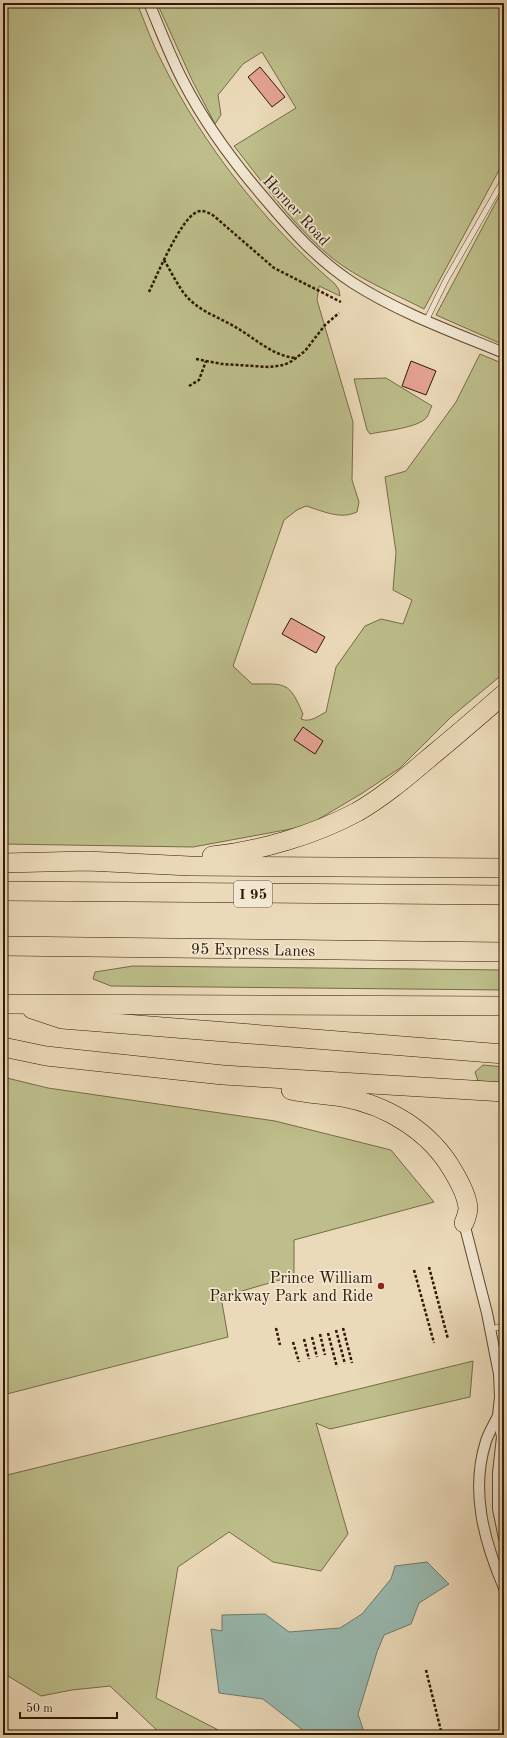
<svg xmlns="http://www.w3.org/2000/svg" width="507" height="1738" font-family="'Old Standard TT',serif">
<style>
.green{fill:#bdbe8b;stroke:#766c46}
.water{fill:#98bab1;stroke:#6e7a6a}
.building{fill:#e5a392;stroke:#301900}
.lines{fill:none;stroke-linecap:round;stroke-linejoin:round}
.lane-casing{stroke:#5f492e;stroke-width:6}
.street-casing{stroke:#5f492e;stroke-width:12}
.highway-casing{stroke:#301900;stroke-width:20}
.path{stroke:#301900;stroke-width:2.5;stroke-dasharray:3 2;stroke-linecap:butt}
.lane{stroke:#f2e7d2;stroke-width:5}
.street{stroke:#f2e7d2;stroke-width:10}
.highway{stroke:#ebdab9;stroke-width:19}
.poi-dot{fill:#8f2418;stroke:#f2e7d2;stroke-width:1.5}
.labels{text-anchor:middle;stroke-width:3.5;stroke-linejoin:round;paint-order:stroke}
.shield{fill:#f2e7d2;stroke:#6a573f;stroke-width:1}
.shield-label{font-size:15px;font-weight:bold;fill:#301900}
.street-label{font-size:16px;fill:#301900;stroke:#f2e7d2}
.poi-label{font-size:16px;fill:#301900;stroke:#f2e7d2;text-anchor:end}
</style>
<rect width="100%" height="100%" fill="#ebdab9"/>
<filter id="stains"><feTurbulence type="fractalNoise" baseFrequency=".005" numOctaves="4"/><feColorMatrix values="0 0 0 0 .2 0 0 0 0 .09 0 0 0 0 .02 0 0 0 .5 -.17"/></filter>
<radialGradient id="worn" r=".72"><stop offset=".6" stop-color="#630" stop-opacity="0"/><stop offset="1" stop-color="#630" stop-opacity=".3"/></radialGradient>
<g class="green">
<path d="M3,3H137C145,23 152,43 162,62C203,145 265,224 335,284L339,290L340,296L319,286L317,300L353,422L352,480L359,502L357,512C340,520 323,511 306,506L297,510L284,520L233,666L252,684C286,684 289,681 303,714L301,719C310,723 318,716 326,712L336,667L365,626L381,619L403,624L412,600L393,590L396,552L385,477L406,471L456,402L480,354L504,364V673L451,717L400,768L361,794L307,826L193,847L3,844Z"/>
<path d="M157,3H504V161L424,309C397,295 368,283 343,266C301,237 265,185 234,146L296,108L262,52L243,64L218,95L221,115L215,124L192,80Z"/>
<polygon points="504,187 504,345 436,315"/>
<path d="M386,378L432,406C430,409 429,414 427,417C419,428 383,431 370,434L367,430L354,379Z"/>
<polygon points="133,966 504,970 504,990 111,986 93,979 95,972"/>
<polygon points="483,1065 504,1067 504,1084 478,1081 475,1072"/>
<polygon points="3,1077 48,1088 275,1121 391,1150 434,1202 294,1240 294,1276 221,1297 228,1337 3,1395"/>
<polygon points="473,1361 470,1397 330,1429 316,1423 348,1534 321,1571 273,1562 229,1532 178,1567 156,1698 228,1735 162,1735 110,1686 72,1690 41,1696 8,1676 3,1682 3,1476"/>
</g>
<polygon class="water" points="427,1562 449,1584 419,1603 411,1624 384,1635 377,1652 358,1714 365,1735 309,1735 263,1699 219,1693 211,1629 222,1631 222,1615 265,1614 289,1632 340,1628 362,1614 391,1579 395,1566"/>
<g class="building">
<polygon points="260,67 285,97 272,107 248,77"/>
<polygon points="411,361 436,371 426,395 402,386"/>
<polygon points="291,618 325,637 316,653 282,634"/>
<polygon points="303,727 323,741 315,754 294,740"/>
</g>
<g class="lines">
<g class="lane-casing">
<g id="lane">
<polyline points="426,321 446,280 504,179"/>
<polyline points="491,1329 504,1326"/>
</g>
</g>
<g class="street-casing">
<g id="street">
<path d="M149,3C160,29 170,56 183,81C205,124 234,163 266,200C292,231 319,261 353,283C400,313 453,332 504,353"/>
<polyline points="464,1223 487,1313 499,1374 500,1397 498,1416 502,1437 498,1473 498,1509 504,1538"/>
<path d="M498,1416C494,1424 489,1432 486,1441C470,1491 484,1541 504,1588"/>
</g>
</g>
<g class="highway-casing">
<g id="highway">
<path d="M212,856C260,851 314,835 357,812C385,796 410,774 435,753C458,734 481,714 504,694"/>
<polyline points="3,863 87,861 190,866 504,868"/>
<polyline points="3,891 504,895"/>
<polyline points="3,946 504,952"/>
<polyline points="3,1004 504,1006"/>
<polyline points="32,1009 62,1019 504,1054"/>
<polyline points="3,1047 46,1056 223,1075 504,1092"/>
<path d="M291,1090C308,1094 325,1094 342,1097C387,1105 430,1131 453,1171C459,1181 467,1196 468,1208C468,1212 466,1218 464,1223"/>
</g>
</g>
<g class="path">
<path d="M164,260C172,273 179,289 189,299C203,313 221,318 237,328C256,339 274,357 297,358"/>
<path d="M149,292C157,275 181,218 197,212C203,209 209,213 214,216L274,268L341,302"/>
<polyline points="196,359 222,364 269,367 284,365 292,361 305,351 325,325 339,313"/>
<polyline points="189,386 199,380 206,361"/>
<polyline points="429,1267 448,1339"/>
<polyline points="414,1270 434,1343"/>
<polyline points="276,1328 280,1345"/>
<polyline points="343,1328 352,1363"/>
<polyline points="336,1330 345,1364"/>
<polyline points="328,1333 337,1367"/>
<polyline points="320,1334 325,1355"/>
<polyline points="312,1337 317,1357"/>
<polyline points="304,1339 309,1359"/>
<polyline points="293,1342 299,1362"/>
<polyline points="426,1670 442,1735"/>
</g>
<use href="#lane" class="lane"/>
<use href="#street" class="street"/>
<use href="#highway" class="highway"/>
</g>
<circle class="poi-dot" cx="381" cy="1286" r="4"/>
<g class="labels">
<rect class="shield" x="234" y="881" width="38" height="26" rx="3"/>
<g class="shield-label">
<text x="253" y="899">I 95</text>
</g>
<g class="street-label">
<text transform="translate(297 210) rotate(47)" y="6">Horner Road</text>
<text transform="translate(253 949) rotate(1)" y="6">95 Express Lanes</text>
</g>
<g class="poi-label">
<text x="373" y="1283">Prince William<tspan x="373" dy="18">Parkway Park and Ride</tspan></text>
</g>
</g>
<rect width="507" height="1738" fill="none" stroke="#ebdab9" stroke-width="16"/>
<rect x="4" y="4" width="499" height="1730" fill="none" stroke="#301900" stroke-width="2"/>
<rect x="8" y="8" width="491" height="1722" fill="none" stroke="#301900"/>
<path d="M20 1712v6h97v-6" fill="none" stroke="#301900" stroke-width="2"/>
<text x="26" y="1712" font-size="12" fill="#301900" stroke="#f2e7d2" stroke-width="3" paint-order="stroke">50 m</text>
<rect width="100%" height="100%" filter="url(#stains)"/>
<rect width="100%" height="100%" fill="url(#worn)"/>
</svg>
